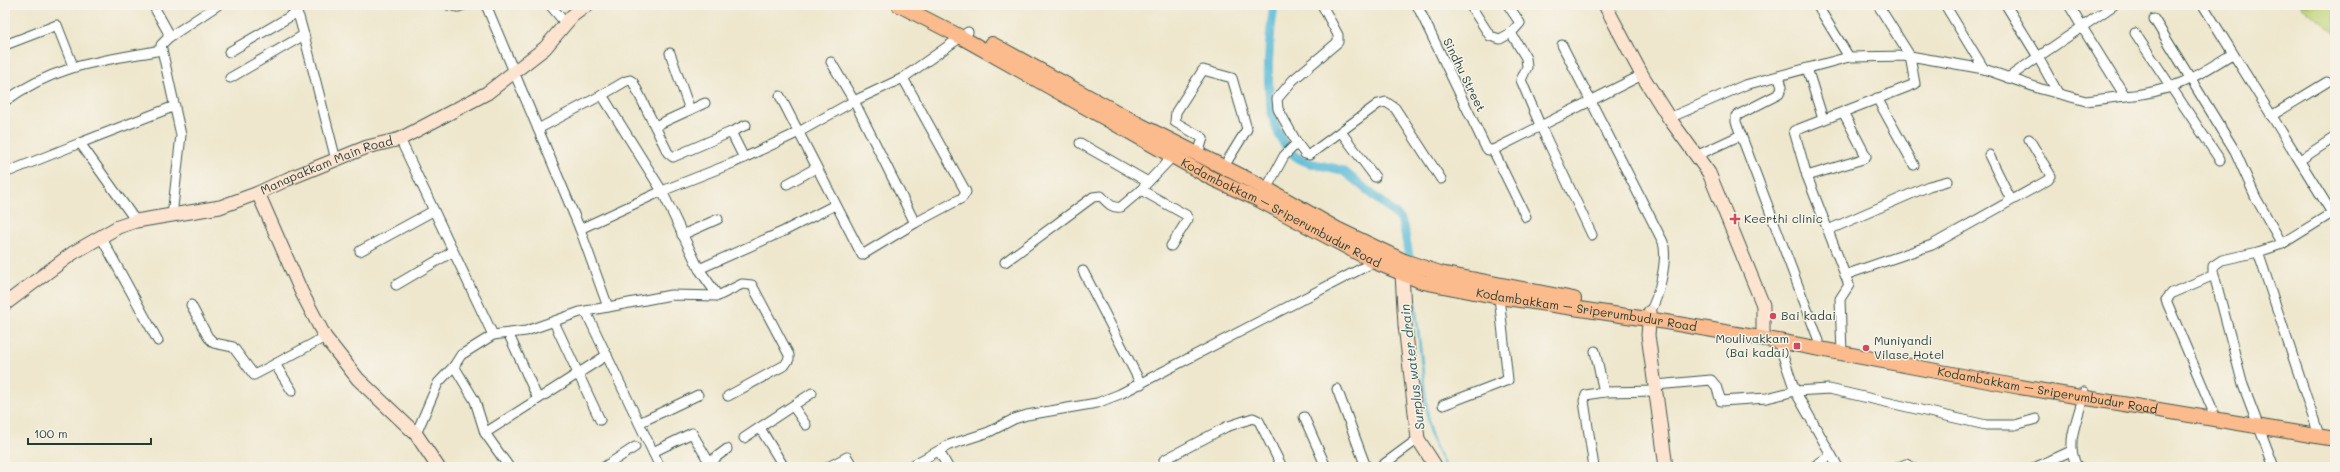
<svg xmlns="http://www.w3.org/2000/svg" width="2340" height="472" font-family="Mali,sans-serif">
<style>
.green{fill:#bed478;stroke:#6e8856}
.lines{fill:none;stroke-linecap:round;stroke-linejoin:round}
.stream{stroke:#59bad7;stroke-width:2.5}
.canal{stroke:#59bad7;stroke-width:9}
.street-casing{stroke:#3e564b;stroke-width:11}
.secondary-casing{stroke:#3e564b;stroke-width:15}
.primary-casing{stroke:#3e564b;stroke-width:16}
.street{stroke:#fff;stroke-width:9}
.secondary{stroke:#fde4d1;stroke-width:13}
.primary{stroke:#fbbb8d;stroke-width:14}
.poi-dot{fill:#d1495b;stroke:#f7f3e8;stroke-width:1.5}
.labels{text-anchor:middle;stroke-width:3;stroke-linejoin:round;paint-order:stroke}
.street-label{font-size:12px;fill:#1f3d34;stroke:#f7f3e8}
.poi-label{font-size:12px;fill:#1f3d34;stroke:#f7f3e8;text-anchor:start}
.water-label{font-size:13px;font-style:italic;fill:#2e5c5d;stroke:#f7f3e8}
</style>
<rect width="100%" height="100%" fill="#f7f3e8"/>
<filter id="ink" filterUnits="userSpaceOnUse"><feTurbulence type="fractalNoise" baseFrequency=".025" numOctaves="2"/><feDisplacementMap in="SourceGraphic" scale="8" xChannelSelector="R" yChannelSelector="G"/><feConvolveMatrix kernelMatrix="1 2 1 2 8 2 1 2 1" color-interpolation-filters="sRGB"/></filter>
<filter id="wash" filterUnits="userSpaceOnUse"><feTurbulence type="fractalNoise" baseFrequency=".012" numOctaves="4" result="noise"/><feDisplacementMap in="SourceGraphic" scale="16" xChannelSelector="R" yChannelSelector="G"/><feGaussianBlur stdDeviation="0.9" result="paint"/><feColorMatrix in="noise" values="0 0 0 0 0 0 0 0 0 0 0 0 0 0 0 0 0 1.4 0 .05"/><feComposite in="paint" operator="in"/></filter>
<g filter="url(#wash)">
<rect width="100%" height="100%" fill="#eee7cd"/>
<polygon class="green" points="2300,5 2335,5 2335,33"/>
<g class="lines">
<g class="stream">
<polyline points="2334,5 2335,7"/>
<polyline points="1413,286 1430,435 1445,467"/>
</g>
<path class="canal" d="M1274,5C1268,46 1259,126 1294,155C1307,166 1328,165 1343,171C1348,174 1399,216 1401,220C1406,232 1407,248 1410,261"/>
</g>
</g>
<g filter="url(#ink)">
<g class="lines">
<g class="street-casing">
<g id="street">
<polyline points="153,5 168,32 168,38 161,45 181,135 172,216"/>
<polyline points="291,5 299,17 304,35 336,160"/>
<polyline points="448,5 458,7 464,5"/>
<polyline points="486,5 580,229 662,191 733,163 797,133 854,101 903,78 968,32"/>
<polyline points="550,5 566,24"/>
<polyline points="1417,5 1485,146 1488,150 1493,150"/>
<polyline points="1470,5 1490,36 1500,39 1511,33 1520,23 1508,5"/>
<polyline points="1817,5 1849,57"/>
<polyline points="1945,5 1984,69"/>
<polyline points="2006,5 2038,57 2082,27 2069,5"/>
<path d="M2114,5L2082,27L2125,96C2172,92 2194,78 2232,54"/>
<polyline points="2203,5 2332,213 2282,244 2258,252 2319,435"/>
<polyline points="2154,19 2235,151 2256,198 2282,244"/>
<polyline points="1511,33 1526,58 1527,67 1521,80 1540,125 1592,235"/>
<polyline points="2135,33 2220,160"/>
<polyline points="168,38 218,5"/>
<polyline points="5,45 57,25 73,66"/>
<path d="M1562,45L1663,242C1668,260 1659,296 1650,312"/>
<polyline points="229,52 296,13"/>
<polyline points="670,53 690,110"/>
<polyline points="831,62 854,101 915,223 962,198 966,192 903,78"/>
<polyline points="1807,68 1823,119"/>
<polyline points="230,78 304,35"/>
<polyline points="2008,78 2038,57 2058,93"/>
<polyline points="602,95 626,81 630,80 633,82 668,153 673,157 731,132 744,158"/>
<polyline points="780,96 862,255 915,223"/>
<polyline points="1877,98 1914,165"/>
<path d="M5,101C57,64 101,61 162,50"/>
<polyline points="2271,116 2327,82"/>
<polyline points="1669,118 1745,85 1849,57 1910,56 1984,69 2041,89 2086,101 2125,96"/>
<polyline points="655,126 705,103"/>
<polyline points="538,129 602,95 662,191 699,269 784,231 835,205"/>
<polyline points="731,132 746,125"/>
<polyline points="1341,132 1375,177"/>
<polyline points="1741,135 1736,122 1736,116 1779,94 1782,87 1779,76"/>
<polyline points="400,139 493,335 526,331 580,312 608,307 580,229"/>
<polyline points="80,143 175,106"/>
<polyline points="1080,143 1148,182 1141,190 1186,215 1188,219 1171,246"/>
<polyline points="1297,143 1305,154 1309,155 1378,104 1386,102 1395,108 1441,179"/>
<polyline points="1493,150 1642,75"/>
<polyline points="1493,150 1526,217"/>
<polyline points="1198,154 1203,138 1175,122 1176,112 1203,70 1232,78 1247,129 1223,168"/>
<polyline points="1698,155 1741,135 1819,341"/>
<polyline points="1989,155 2011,200"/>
<polyline points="2300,160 2335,137"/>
<polyline points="5,173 80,143 136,221"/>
<polyline points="1807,176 1863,159 1866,156 1843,112"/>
<polyline points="1148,182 1176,153"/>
<polyline points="787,184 816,168"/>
<polyline points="1264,193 1284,156 1297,143 1278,109 1277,99 1293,80 1338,42 1338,35 1322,5"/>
<polyline points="1828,230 1929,186 1948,181"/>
<polyline points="682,235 718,219"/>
<polyline points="101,237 158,341"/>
<polyline points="360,251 433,211"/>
<polyline points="2258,252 2222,260 2213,266 2213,271 2243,385 2274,467"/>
<path d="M1005,262L1093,197L1101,196C1107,202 1112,209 1121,207L1141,190"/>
<polyline points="699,269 718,296"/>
<polyline points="1083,271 1141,384"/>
<polyline points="1845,275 1932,245 2048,180 2051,176 2029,139"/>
<polyline points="396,285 452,252"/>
<polyline points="191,305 208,337 214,343 233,347 254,375 275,364"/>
<polyline points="608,307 671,295 718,296 742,284 752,285 789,355 789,359 785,365 728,396"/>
<polyline points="586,312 660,467"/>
<polyline points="554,322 600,420"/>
<polyline points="493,335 461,355 454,366 475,401 485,433 509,467"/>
<polyline points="509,335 538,399"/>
<polyline points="1778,341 1795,391 1838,467"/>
<polyline points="1595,351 1604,392"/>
<polyline points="1842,353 1840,299 1849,285 1807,176 1794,131 1915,84 1910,56 1878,5"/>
<polyline points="1656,385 1711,380 1716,386 1721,401 1767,398 1795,391 1829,389 1986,425 2015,425 2036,419"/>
<polyline points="1337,389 1366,467"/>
<polyline points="292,391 275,364 325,337"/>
<polyline points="1443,405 1508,380 1499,297"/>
<polyline points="793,406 806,425"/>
<polyline points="2213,411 2166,300 2172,293 2214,275"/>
<polyline points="1304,417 1326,467"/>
<polyline points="639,423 698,395"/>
<polyline points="760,428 784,467"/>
<polyline points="485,433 607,355"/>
<polyline points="416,434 438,383 454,366"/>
<polyline points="744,438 812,393"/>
<polyline points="939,451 948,467"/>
<polyline points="653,452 692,433 712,467"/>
<polyline points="1164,460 1226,427 1253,418 1259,421 1282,467"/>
<polyline points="604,467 635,447"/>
<polyline points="712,467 715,458 727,449"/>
<polyline points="828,467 847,457 853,467"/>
<polyline points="909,467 949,445 989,432 1014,419 1027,415 1097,403 1120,394 1374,262"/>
<polyline points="1380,467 1418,439"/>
<polyline points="1594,467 1584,401 1586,395 1604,392 1657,391"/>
<polyline points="1813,467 1831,455"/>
<polyline points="1899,467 1906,464 1912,467"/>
<polyline points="2036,467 2071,451"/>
<path d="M2077,467C2064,440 2079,420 2084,392"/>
</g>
</g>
<g class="secondary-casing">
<g id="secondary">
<polyline points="1605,5 1642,75 1669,118 1709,173 1763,305 1763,338"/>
<polyline points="1404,265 1402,274 1405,325 1418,439 1436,467"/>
<polyline points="5,304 73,253 118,227 136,221 220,207 258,193"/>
<polyline points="1650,312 1648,335 1666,467"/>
<path id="s1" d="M438,467L416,434L358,379L325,337L302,293L258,193L288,179L367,147L400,139L487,93L545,48L572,16L587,5"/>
</g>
</g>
<g class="primary-casing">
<g id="primary">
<path id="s2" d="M899,5L961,37L1213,179L1259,200L1375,262L1423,282L1499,297L1654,320L1778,341L2020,387L2335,439"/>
<polyline points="992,44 1140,125 1267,189 1337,229 1404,261 1440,273 1574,299"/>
</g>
</g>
<use href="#street" class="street"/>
<use href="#secondary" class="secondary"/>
<use href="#primary" class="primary"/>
</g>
</g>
<g class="poi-dot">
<path d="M1733 213h4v4h4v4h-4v4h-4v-4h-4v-4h4z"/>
<circle cx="1773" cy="316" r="4"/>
<rect x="1793" y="342" width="8" height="8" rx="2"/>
<circle cx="1866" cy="348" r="4"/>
</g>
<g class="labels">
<g class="street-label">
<text transform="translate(1464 75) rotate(64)" y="4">Sindhu Street</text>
<text dy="4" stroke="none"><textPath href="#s1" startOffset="406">Manapakkam Main Road</textPath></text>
<text dy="4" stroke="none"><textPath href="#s2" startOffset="435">Kodambakkam – Sriperumbudur Road</textPath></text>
<text dy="4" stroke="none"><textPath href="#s2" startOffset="759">Kodambakkam – Sriperumbudur Road</textPath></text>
<text dy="4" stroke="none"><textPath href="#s2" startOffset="1227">Kodambakkam – Sriperumbudur Road</textPath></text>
</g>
<g class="poi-label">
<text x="1744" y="223">Keerthi clinic</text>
<text x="1781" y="320">Bai kadai</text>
<text x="1789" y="343" text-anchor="end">Moulivakkam<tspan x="1789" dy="14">(Bai kadai)</tspan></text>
<text x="1874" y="345">Muniyandi<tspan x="1874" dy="14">Vilase Hotel</tspan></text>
</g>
<g class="water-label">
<text transform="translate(1412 367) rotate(-97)" y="5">Surplus water drain</text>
</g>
</g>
<rect width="2340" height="472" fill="none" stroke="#f7f3e8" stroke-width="20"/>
<path d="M28 438v6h123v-6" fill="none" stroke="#1f3d34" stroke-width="2"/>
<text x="34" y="438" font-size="12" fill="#1f3d34" stroke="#f7f3e8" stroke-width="3" paint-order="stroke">100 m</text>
</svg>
